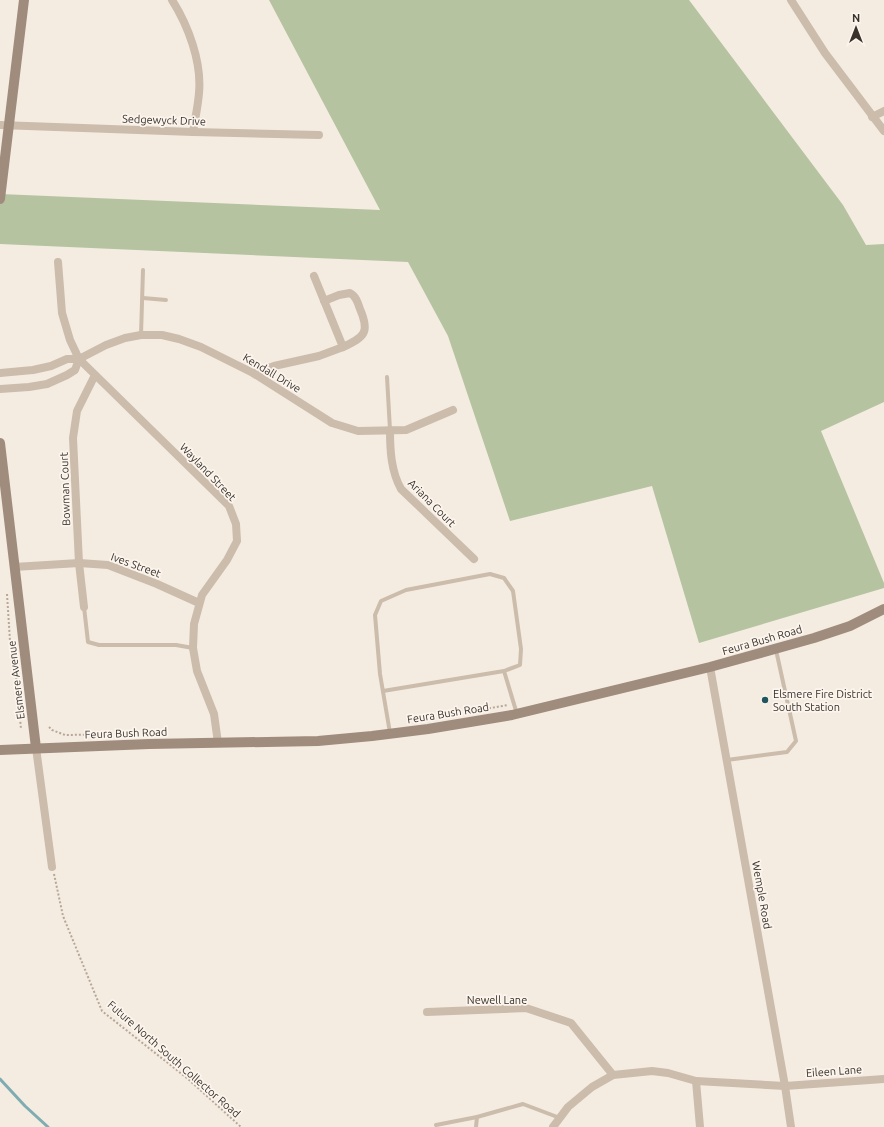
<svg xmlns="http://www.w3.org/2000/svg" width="884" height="1127" font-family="Ubuntu,sans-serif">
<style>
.green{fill:#b5c3a0}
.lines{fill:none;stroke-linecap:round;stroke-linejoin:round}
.stream{stroke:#7facb1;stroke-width:3}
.path{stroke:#b8a796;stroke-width:2;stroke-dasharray:2 2;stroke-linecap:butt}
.service{stroke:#ccbcac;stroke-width:4}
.minor{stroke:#ccbcac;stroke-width:8}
.secondary{stroke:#a08c7d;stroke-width:10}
.poi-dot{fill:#20555d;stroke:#fbf5ee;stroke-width:1.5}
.labels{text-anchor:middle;stroke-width:3.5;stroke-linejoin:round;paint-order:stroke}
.street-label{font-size:11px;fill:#3a312b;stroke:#fbf5ee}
.poi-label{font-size:11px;fill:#3a312b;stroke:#fbf5ee;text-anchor:start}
</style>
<rect width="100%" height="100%" fill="#f4ece1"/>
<polygon class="green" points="269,0 689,0 843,205 866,245 884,244 884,402 821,431 884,583 884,588 699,643 652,486 510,521 448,336 408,262 0,244 0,194 380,210"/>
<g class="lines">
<polyline class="stream" points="0,1079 25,1106 48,1127"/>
<g class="path">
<polyline points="7,594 10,641 16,669"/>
<polyline points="16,674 21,729"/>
<polyline points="485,709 508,705"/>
<polyline points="49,727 52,730 65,735 129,734"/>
<polyline points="54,874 63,916 102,1011 188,1079 241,1127"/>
</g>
<g class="service">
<polyline points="143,298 166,300"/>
<polyline points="141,335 143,270"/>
<polyline points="387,377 390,430"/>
<polyline points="84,607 88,642 99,645 176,645 193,648"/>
<polyline points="383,691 504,671"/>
<polyline points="390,733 380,674 375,615 381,601 406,590 490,574 504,578 513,591 521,649 520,665 504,671 517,714"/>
<polyline points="727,760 787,752 796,741 776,650"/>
<polyline points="436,1125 477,1117 523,1104 560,1118"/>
<polyline points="476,1127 477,1117"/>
</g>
<g class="minor">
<path d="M172,0C188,25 202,62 199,93C198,106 195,119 193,132"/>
<polyline points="791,0 825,53 884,131"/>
<polyline points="872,117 884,111"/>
<polyline points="0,125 193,132 319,135"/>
<polyline points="58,262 62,313 70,340 79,359 229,506 236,524 237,541 227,560 202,595 194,624 193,648 197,671 214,714 218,743"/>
<path d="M324,301L339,295L350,293C356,296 358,303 360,309C370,332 365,337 343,347"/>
<polyline points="0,373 33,370 51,366 67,359 79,359 106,345 125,338 141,335 162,335 179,339 201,347 253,373 332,423 358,431 406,430 453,410"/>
<polyline points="253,373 274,366 319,356 343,347 314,276"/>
<polyline points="0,389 29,387 47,384 67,375 75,370 79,359"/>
<path d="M390,430C390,450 391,471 401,489L474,559"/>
<polyline points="14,567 79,563 108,565 157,584 199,603"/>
<polyline points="84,607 79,563 73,438 77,411 95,375"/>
<polyline points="710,667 785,1086 791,1127"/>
<polyline points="36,748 52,867"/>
<polyline points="427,1012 526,1008 571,1023 613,1075"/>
<polyline points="696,1081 700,1127"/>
<polyline points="553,1127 568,1107 592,1087 613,1075 652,1071 668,1073 696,1081 785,1086 884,1079"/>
</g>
<g class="secondary">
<polyline points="0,199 24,0"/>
<polyline points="0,443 36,748"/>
<polyline points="0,750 149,744 318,741 372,736 428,729 512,715 710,667 814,638 850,626 884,609"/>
</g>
</g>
<circle class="poi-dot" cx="765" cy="700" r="4"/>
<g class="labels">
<g class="street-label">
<text transform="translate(164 120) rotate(2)" y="4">Sedgewyck Drive</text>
<text transform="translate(272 373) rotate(31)" y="4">Kendall Drive</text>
<text transform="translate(208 472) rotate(46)" y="4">Wayland Street</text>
<text transform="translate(65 489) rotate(-92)" y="4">Bowman Court</text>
<text transform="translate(432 503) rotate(45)" y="4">Ariana Court</text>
<text transform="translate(136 565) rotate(20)" y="4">Ives Street</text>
<text transform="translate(762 640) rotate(-16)" y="4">Feura Bush Road</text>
<text transform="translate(16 680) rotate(-97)" y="4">Elsmere Avenue</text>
<text transform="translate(448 713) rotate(-9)" y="4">Feura Bush Road</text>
<text transform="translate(126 733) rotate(-2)" y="4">Feura Bush Road</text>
<text transform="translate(762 895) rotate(80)" y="4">Wemple Road</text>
<text x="497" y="1004">Newell Lane</text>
<text transform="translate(174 1059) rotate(41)" y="4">Future North South Collector Road</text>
<text transform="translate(834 1071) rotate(-4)" y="4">Eileen Lane</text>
</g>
<g class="poi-label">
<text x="773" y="698">Elsmere Fire District<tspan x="773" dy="13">South Station</tspan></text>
</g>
</g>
<g transform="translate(856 28)" stroke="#fbf5ee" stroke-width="3" paint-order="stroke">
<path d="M0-3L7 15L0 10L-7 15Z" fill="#3a312b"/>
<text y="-6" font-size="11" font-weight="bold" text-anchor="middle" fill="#3a312b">N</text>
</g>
</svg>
